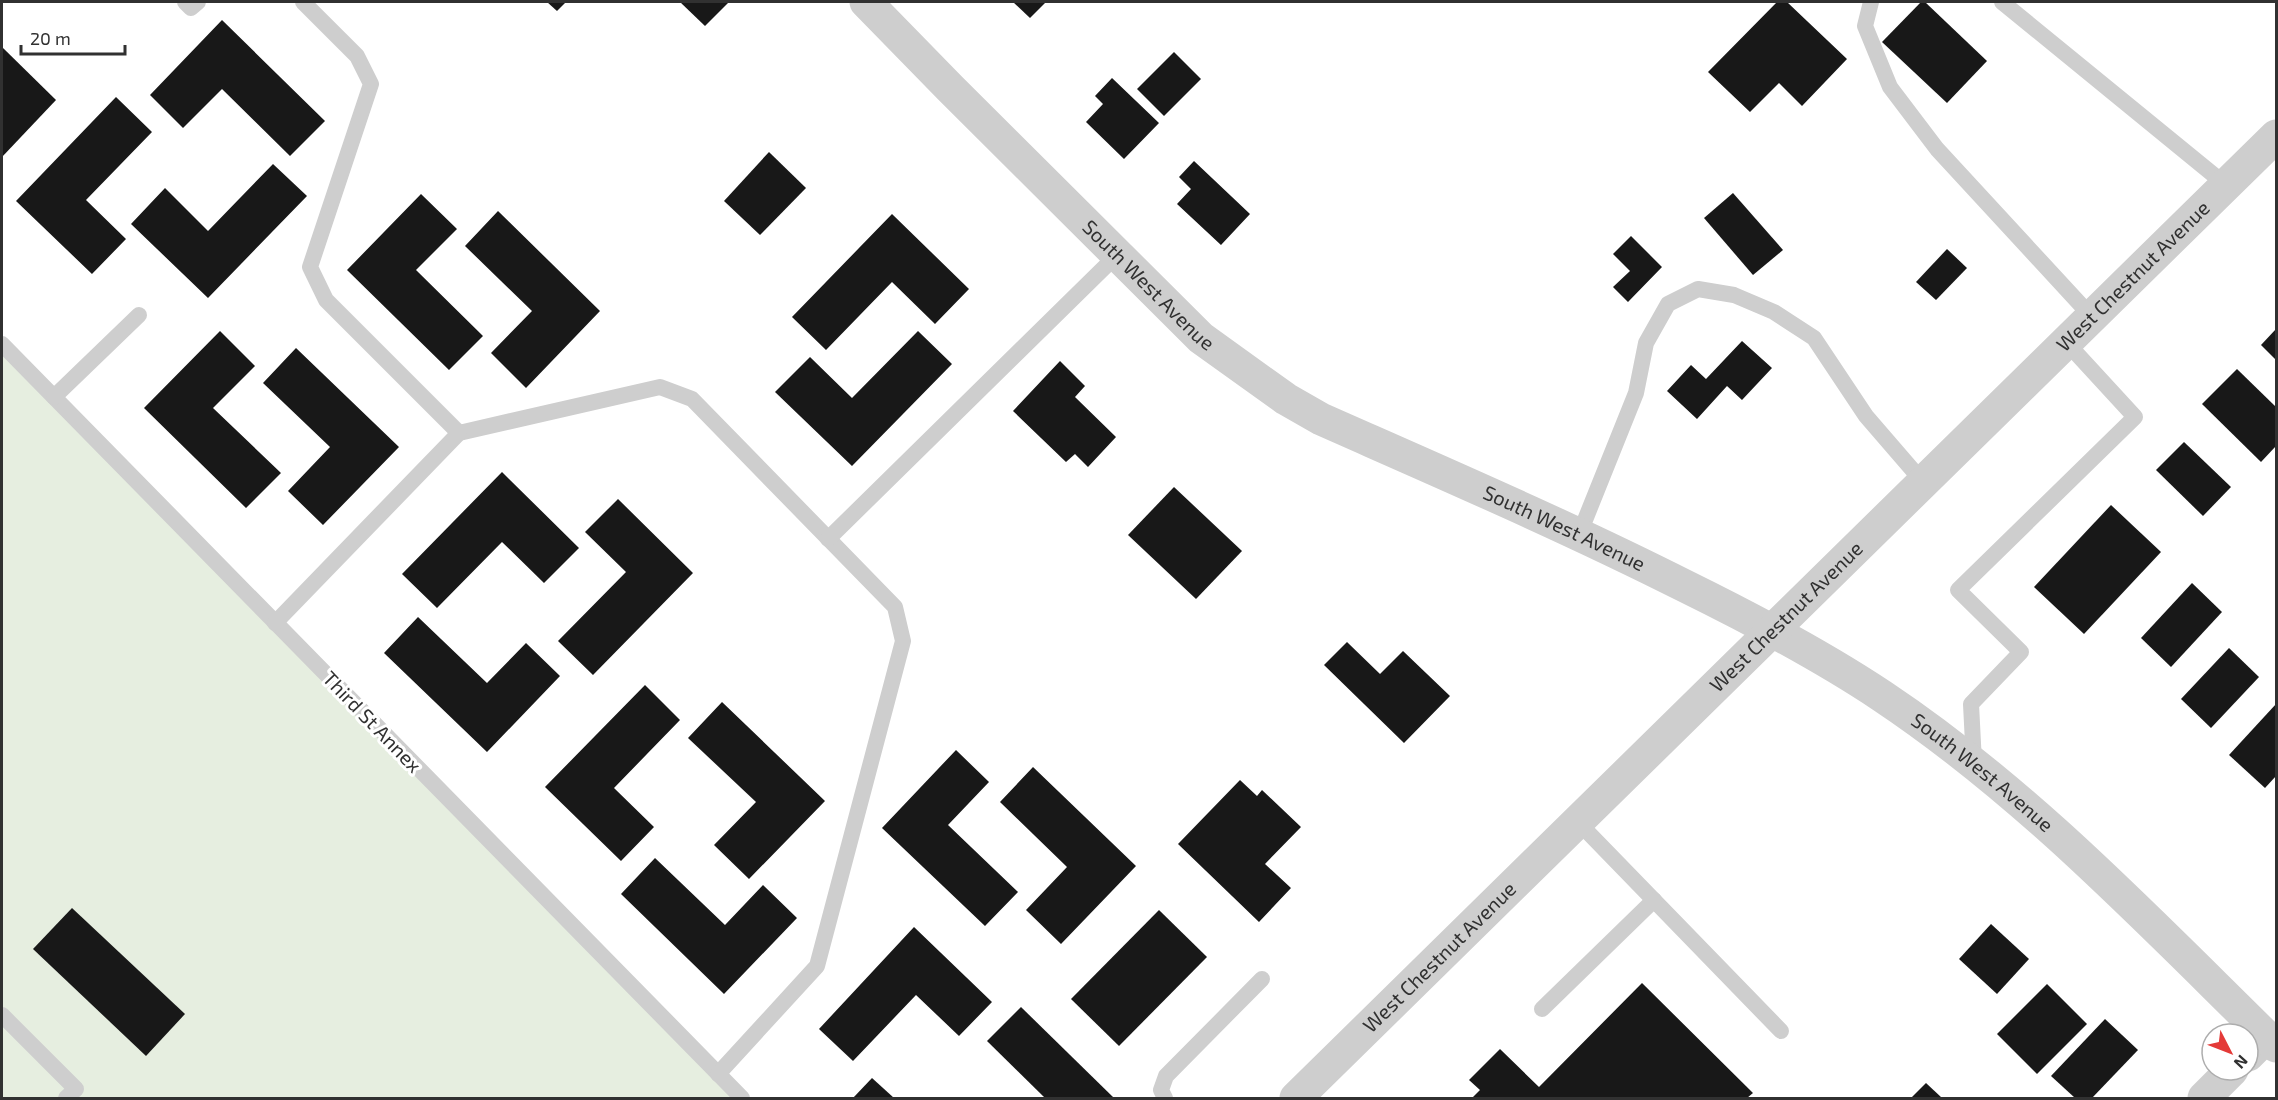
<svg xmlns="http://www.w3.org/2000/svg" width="2278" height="1100" font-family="'Exo 2',sans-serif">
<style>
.green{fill:#e6eee0}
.building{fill:#181818}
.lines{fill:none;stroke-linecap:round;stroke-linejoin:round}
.service{stroke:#cecece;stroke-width:16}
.minor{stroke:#cecece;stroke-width:33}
.tertiary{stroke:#cecece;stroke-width:33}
.labels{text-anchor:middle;stroke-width:6;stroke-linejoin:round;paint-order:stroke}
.street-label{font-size:20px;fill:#313131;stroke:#fff}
</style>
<rect width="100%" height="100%" fill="#fff"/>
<polygon class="green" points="2,349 740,1098 2,1098"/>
<g class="building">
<polygon points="547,2 566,2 557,11"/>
<polygon points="680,2 729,2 705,26"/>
<polygon points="1013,2 1046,2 1030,18"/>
<polygon points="1777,2 1787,2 1847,59 1802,106 1779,83 1750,112 1708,72"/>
<polygon points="1921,2 1925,2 1987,61 1947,103 1882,42"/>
<polygon points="222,20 325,121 290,156 222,89 183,128 150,95"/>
<polygon points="2,47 56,100 2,157"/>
<polygon points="1174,52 1201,79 1164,116 1137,89"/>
<polygon points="1112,78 1159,123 1124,159 1086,122 1103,104 1095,96"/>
<polygon points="116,97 152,132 86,200 126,239 92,274 16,201"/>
<polygon points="769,152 806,188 760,235 724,201"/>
<polygon points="1194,161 1250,214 1221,245 1177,204 1191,189 1179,177"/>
<polygon points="273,164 307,196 208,298 131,224 165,188 208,231"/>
<polygon points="1733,193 1783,250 1753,275 1704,218"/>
<polygon points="421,194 457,229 416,270 483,336 449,370 347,270"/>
<polygon points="498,211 600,311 526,388 491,353 532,311 465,246"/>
<polygon points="892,214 969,289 935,324 892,282 826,350 792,317"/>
<polygon points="1631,236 1662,267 1628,302 1613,287 1630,271 1613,254"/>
<polygon points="1947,249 1967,268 1936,300 1916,282"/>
<polygon points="2276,329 2276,360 2261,345"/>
<polygon points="220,331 255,366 213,408 281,473 246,508 144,408"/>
<polygon points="918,331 952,364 852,466 775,392 810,357 852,398"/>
<polygon points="1742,341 1772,368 1742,400 1727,386 1697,419 1667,391 1691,365 1706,379"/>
<polygon points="296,348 399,447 323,525 288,491 330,447 263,383"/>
<polygon points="1060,361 1085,386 1075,397 1116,437 1088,467 1075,454 1066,462 1013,411"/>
<polygon points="2237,369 2276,407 2276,446 2261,462 2202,404"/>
<polygon points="2184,442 2231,487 2203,516 2156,470"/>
<polygon points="502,472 579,548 544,583 502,542 437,608 402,574"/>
<polygon points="1174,487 1242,551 1196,599 1128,535"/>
<polygon points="618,499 693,573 593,675 558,641 626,572 585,532"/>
<polygon points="2111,505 2161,552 2084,634 2034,587"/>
<polygon points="2192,583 2222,612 2171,667 2141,638"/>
<polygon points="418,617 487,683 526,643 560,676 487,752 384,653"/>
<polygon points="1347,642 1380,674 1403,651 1450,696 1404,743 1324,665"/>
<polygon points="2229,648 2259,677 2211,728 2181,699"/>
<polygon points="645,685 680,720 614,788 654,827 621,861 545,787"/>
<polygon points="722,702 825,801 749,879 714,845 756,802 688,738"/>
<polygon points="2276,704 2276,776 2265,788 2229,755"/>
<polygon points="956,750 989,782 948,825 1018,892 985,926 882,828"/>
<polygon points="1033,767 1136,866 1061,944 1026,910 1067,867 1000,802"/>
<polygon points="1240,780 1257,796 1262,790 1301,827 1265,864 1291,888 1259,922 1178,844"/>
<polygon points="655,858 725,925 763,885 797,918 724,994 621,894"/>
<polygon points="72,908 185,1014 146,1056 33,949"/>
<polygon points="1159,910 1207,957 1119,1046 1071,999"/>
<polygon points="1991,924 2029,959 1997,994 1959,959"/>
<polygon points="914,927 992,1002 959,1036 916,995 853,1061 819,1029"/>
<polygon points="1642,983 1753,1093 1747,1098 1472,1098 1480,1090 1469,1080 1500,1049 1539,1087"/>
<polygon points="2047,984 2087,1024 2037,1074 1997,1034"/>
<polygon points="1021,1007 1114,1098 1045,1098 987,1041"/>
<polygon points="2105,1019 2138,1050 2092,1098 2075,1098 2051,1076"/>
<polygon points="872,1078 894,1098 853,1098"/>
<polygon points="1926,1083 1942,1098 1911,1098"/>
</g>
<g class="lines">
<g class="service">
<polyline points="185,2 191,8 198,2"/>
<polyline points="1871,2 1865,26 1890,87 1937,149 2092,317"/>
<polyline points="2002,2 2226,185"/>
<polyline points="2,344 742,1098"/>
<polyline points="54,397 139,315"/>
<polyline points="459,433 660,387 692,399 895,607 903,641 817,966 718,1074"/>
<polyline points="1579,535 1636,393 1646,343 1668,304 1698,289 1734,295 1774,312 1814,338 1866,416 1923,482"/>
<polyline points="828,539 1118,254"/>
<polyline points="275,623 459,433 326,300 310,267 371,84 357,56 303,2"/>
<polyline points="1974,763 1971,704 2021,652 1958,590 2135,417 2066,342"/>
<polyline points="1578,822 1781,1031"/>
<polyline points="1542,1009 1654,900"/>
<polyline points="2,1015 76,1089 66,1098"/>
<polyline points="1165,1098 1161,1090 1166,1076 1262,979"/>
</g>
<g class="minor">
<polyline points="2248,1055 2266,1037"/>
<polyline points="2204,1098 2232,1070"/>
</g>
<g class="tertiary">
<path id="s1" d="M866,2L950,88L1201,338L1286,399L1321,419C1443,473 1566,526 1685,586C1752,619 1819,654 1882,696C2029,794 2151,924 2276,1046"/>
<path id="s2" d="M1296,1098L2276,136"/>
</g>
</g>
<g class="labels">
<g class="street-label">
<text dy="7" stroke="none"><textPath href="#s2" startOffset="1173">West Chestnut Avenue</textPath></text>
<text dy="7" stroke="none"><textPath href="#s1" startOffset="400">South West Avenue</textPath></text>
<text dy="7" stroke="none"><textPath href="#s1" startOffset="886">South West Avenue</textPath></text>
<text dy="7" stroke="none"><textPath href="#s2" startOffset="687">West Chestnut Avenue</textPath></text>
<text transform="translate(372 722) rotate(46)" y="7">Third St Annex</text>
<text dy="7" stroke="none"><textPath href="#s1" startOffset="1372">South West Avenue</textPath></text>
<text dy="7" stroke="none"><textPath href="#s2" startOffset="201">West Chestnut Avenue</textPath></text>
</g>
</g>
<rect width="2278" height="1100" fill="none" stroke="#313131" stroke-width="6"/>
<g transform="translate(2230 1052) rotate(132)"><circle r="28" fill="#ffffff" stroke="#adadad" stroke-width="1.5"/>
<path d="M0-4.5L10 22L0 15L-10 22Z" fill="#e43a38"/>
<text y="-9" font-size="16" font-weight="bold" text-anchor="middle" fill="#313131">N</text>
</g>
<path d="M21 45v9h104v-9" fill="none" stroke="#313131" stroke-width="3"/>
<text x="30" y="45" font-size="18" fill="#313131" stroke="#ffffff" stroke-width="4.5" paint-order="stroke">20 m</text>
</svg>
